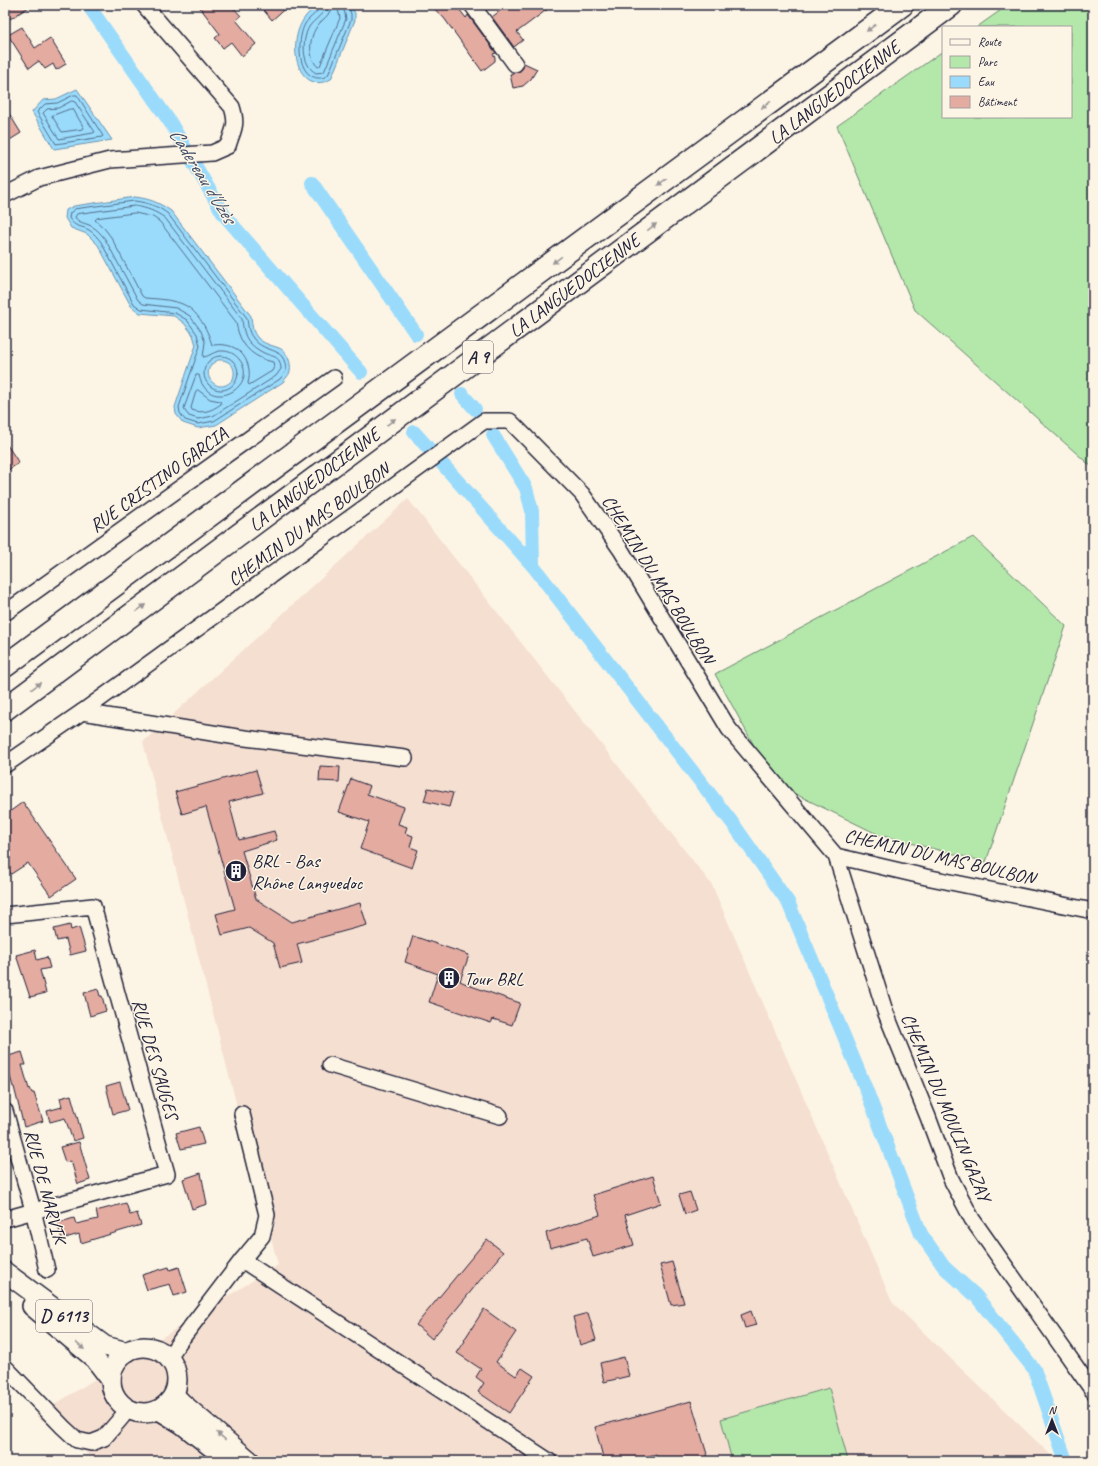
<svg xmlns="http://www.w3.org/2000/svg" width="1098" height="1466" font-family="Caveat,sans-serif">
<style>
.built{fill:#f5dfd1}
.green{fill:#b4e8aa;stroke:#6b8572}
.water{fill:#9adbfc;stroke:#6a91af;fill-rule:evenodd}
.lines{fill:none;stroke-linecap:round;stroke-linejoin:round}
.shore{stroke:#526c88;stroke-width:1}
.canal{stroke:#9adbfc;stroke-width:14}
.building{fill:#e4aba1;stroke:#22223b}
.minor-casing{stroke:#22223b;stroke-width:18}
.major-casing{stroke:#22223b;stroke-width:22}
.highway-casing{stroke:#22223b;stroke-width:25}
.minor{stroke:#fcf5e5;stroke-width:15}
.major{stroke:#fcf5e5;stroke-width:19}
.highway{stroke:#fcf5e5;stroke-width:22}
.oneway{fill:#9a9698}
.labels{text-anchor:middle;stroke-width:3;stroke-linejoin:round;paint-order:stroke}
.shield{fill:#fcf5e5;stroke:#63616e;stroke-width:1}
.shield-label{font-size:18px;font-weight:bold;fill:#22223b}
.street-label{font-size:19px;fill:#22223b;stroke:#fcf5e5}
.poi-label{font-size:19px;fill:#22223b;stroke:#fcf5e5;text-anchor:start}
.water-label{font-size:20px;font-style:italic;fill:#40506b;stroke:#fcf5e5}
</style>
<rect width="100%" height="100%" fill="#fcf5e5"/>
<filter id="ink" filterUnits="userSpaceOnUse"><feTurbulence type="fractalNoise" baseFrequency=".025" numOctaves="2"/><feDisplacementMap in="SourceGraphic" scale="8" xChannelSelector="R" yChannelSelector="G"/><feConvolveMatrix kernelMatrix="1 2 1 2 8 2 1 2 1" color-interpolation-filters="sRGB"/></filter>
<g filter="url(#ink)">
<polygon class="built" points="408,499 712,885 892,1302 1057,1461 97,1461 36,1416 278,1265 143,742"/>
<g class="green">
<polygon points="1008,5 1093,5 1093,468 915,310 837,126 943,51 943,117 1071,117 1071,27 977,27"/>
<polygon points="973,537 1066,626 986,862 879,835 775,784 715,674"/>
<polygon points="829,1388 848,1461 732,1461 721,1419"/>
</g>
<g class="water">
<path d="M320,5H350L355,13V20L331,79C293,100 280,23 320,5Z"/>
<polygon points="77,89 112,140 54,149 32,112 43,100 56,99"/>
<path d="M135,197C150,199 158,202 171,211L251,316C252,324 252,331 257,337C263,344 271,345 279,348C287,351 292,363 290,372C289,375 285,379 283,382L216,425L198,428L183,423L176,414L175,407L196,345L193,335L184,323L174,316L140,313L131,306L98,245L87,234L71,228L65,218L66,210L74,206ZM218,360C230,359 237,368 233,379C218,399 195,371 218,360Z"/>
</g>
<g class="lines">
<g class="shore">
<path d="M320,5C320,12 309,17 305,24C298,36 296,71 314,77C318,79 325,78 328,75L351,20V14L348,5"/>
<path d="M325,5C325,15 314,19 309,27C302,39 301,65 316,73L324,72L346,19L343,5"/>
<path d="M331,5C331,17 321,19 316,28C309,39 308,58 318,67L320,66L340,18L337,5"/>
<polygon points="74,95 77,95 103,136 102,137 56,144 37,112 45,104 57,103"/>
<polygon points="72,101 75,102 95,132 93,133 59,139 43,113 47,109 58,108"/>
<polygon points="70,109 73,109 84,128 83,129 62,132 52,116"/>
<path d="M135,201C148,203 158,206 168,214L247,318C248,325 248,332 253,338C265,355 285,344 286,371L280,379L214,421L198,424L185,420L180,413L179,407L200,346L197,334L187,320L175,313L141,309L134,304L101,242C98,238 94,233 89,230C80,225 75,228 69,218L70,213L75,209Z"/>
<path d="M135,206C147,208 155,211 165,218L242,319C243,328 244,336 250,343C253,346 258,350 262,352C273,358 280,354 281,369L276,376L213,416L198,419L189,416L185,411L184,408L196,375H199C208,416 261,386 239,359C235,354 229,351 223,351C215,350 209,357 203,357L205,342L201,331L190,316L176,308L143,304L138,300L105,239C101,234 97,229 91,226C86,223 78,223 75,217L77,214Z"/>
<path d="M135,213L153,217L160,222L236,322C238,337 245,351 261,358C265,360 269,361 273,362L274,367L272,371L249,385L248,383C253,366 243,347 225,345C220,344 216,345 212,345C207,328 196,306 176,302C166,299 156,299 145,298L142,296L111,237L104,228L95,220L97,218Z"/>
<circle cx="221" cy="373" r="17"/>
<path d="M198,390L210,399L220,401L221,404C211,411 203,414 192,410L191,408L196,391Z"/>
</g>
<g class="canal">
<polyline points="88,5 170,122 224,215 361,372"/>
<polyline points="312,183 416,334"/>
<polyline points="462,394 475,409"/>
<polyline points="414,432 533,566 734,825 788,902 866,1089 921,1234 944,1267 976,1296 1034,1369 1066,1461"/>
<polyline points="493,435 526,488 532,511 533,566"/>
</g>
</g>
<g class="building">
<polygon points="5,5 32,5 10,19 5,11"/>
<polygon points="198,5 231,5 241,16 236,20 256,44 242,56 231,42 223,48 215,38 220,34"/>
<polygon points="259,5 289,5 272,20"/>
<polygon points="430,5 456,5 466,18 468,15 496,53 493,54 495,57 495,61 482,71 444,18"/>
<polygon points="505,5 553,5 517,32 523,40 514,47 492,17 501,10 500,8"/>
<polygon points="22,27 35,48 50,38 66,64 56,70 53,64 45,69 39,61 29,68 8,35"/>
<polygon points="524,63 537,69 531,79 523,86 513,88 510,74 520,71 523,68"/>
<polygon points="5,107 21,133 5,143"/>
<polygon points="5,442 19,463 5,472"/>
<polygon points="320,766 340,767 339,782 319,781"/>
<polygon points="256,770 263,793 229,802 239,840 274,831 277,840 242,851 256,899 292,922 360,903 367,925 297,944 302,963 280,968 273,943 249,928 222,935 216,914 235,909 206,807 182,814 175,792"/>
<polygon points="351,779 370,786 367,794 404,807 398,824 407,827 405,833 413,836 410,847 418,850 412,868 360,849 369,822 339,812"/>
<polygon points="428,788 453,793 449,807 424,801"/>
<polygon points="23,802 76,879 51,896 28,863 11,874 5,865 5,815"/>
<polygon points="70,925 71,930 79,927 86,951 70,955 66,939 57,941 54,929"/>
<polygon points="413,936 469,955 460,981 471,986 520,1003 512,1025 493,1019 491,1023 429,1002 438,974 405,962"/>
<polygon points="35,950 37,960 47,957 50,968 40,970 46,993 30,997 16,955"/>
<polygon points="98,989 100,996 102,996 106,1011 90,1016 84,993"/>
<polygon points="22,1052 26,1065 22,1065 29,1089 30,1088 32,1093 34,1093 43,1121 24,1127 14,1087 13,1087 5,1058 5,1057"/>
<polygon points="120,1082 128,1110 113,1114 106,1086"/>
<polygon points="71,1095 83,1138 73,1141 65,1118 50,1122 47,1111 62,1107 60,1098"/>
<polygon points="199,1127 204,1144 181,1149 176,1133"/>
<polygon points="79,1142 90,1180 78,1184 71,1161 65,1162 60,1147"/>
<polygon points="201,1173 207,1204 192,1209 183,1179"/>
<polygon points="653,1176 661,1203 625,1215 634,1245 593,1257 587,1238 550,1248 546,1233 600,1215 593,1195"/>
<polygon points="690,1192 696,1210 685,1214 679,1195"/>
<polygon points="126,1203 130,1215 137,1213 141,1225 81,1243 79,1234 62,1239 57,1223 74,1218 76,1224 98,1219 96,1211"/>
<polygon points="487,1239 503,1252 432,1339 416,1325"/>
<polygon points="672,1262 684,1303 671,1305 660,1265"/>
<polygon points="169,1267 170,1270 179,1267 187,1292 174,1296 170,1284 147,1290 142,1275"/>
<polygon points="484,1309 516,1332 496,1362 516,1376 522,1368 534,1376 509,1413 478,1392 484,1383 476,1377 481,1369 457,1353 465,1341 464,1340"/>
<polygon points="751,1311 756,1325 745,1328 741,1315"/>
<polygon points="588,1313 596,1340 580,1345 573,1317"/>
<polygon points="624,1357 629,1376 604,1382 600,1363"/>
<polygon points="691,1401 709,1461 657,1461 656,1454 631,1461 604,1461 595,1427"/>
</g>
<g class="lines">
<g class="minor-casing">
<g id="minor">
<polyline points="472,5 515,64"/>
<path d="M5,195L39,178L110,160L212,153L228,146C233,129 238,126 232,107L144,5"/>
<polyline points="5,613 334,378"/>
<polyline points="82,712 237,737 405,758"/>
<polyline points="5,765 82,712 484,421 510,421 582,494 621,550 729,729 836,856 926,877 1093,911"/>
<polyline points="836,856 885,1011 928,1117 951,1179 972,1219 1093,1391"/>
<polyline points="5,915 93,906 167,1174 5,1219"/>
<polyline points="330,1065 500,1116"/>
<polyline points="5,1111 33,1210 47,1270"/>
<polyline points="242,1260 549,1461"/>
<polyline points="169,1357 180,1341 242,1260 262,1236 267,1215 242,1114"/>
<polyline points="5,1367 63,1427 77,1440 91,1443 104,1438 122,1417 127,1408"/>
</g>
</g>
<g class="major-casing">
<g id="major">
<polyline points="5,1272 105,1346 127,1352"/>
<polyline points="32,1306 95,1359 111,1380"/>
<circle cx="144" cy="1380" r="33"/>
<polyline points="174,1395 182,1403 250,1461"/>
<polyline points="159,1410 182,1424 229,1461"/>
</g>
</g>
<g class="highway-casing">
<g id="highway">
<polyline points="5,666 902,5"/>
<polyline points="5,709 951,5"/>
</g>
</g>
<use href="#minor" class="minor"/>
<use href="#major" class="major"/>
<use href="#highway" class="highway"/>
</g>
<defs><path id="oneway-solid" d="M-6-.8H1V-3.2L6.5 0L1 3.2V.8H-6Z"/></defs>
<g class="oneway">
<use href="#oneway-solid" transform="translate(871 28) rotate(144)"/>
<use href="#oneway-solid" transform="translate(766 105) rotate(144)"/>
<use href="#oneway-solid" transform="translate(662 182) rotate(144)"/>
<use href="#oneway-solid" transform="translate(652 227) rotate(-37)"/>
<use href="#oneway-solid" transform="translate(557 260) rotate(144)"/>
<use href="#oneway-solid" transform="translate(391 422) rotate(-37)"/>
<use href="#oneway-solid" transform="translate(141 608) rotate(-37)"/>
<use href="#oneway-solid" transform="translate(36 686) rotate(-37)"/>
<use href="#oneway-solid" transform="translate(80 1346) rotate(39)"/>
<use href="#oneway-solid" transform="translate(221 1436) rotate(-140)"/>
</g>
</g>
<defs>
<g id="building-disc" transform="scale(1.15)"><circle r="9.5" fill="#22223b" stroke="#fcf5e5"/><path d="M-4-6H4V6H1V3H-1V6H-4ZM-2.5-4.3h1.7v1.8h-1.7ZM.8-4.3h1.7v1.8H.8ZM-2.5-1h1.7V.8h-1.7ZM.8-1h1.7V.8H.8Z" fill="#fff"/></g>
</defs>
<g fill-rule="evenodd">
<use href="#building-disc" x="236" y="871"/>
<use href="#building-disc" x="449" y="978"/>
</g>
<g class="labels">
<g class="shield">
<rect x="463" y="341" width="30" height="32" rx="3"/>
<rect x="36" y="1300" width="56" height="32" rx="3"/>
</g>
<g class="shield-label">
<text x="478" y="363">A 9</text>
<text x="64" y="1322">D 6113</text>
</g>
<g class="street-label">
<text transform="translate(834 92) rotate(-37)" y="7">LA LANGUEDOCIENNE</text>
<text transform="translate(574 285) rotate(-37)" y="7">LA LANGUEDOCIENNE</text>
<text transform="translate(158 479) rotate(-36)" y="7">RUE CRISTINO GARCIA</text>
<text transform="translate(314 479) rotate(-37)" y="7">LA LANGUEDOCIENNE</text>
<text transform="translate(308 524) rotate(-36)" y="7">CHEMIN DU MAS BOULBON</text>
<text transform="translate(659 579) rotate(58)" y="7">CHEMIN DU MAS BOULBON</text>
<text transform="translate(940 856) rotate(13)" y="7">CHEMIN DU MAS BOULBON</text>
<text transform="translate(156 1059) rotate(74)" y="7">RUE DES SAUGES</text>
<text transform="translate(947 1107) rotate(67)" y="7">CHEMIN DU MOULIN GAZAY</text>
<text transform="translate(46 1186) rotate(75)" y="7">RUE DE NARVIK</text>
</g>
<g class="poi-label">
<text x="252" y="867">BRL - Bas<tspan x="252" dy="22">Rhône Languedoc</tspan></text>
<text x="464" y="985">Tour BRL</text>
</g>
<g class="water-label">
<text transform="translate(203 175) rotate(58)" y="7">Cadereau d'Uzès</text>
</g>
</g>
<rect width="1098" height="1466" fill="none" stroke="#fcf5e5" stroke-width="20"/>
<rect x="10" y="10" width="1078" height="1446" fill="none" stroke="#22223b" stroke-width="1.5" filter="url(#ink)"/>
<rect x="942" y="26" width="130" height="92" fill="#fcf5e5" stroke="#a5a1a1"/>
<rect x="950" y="39" width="20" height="6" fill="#fcf5e5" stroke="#a5a1a1"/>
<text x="978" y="46" font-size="12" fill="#22223b">Route</text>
<rect x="950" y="56" width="20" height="12" fill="#b4e8aa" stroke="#a5a1a1"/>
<text x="978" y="66" font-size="12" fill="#22223b">Parc</text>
<rect x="950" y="76" width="20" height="12" fill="#9adbfc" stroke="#a5a1a1"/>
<text x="978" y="86" font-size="12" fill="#22223b">Eau</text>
<rect x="950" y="96" width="20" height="12" fill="#e4aba1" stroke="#a5a1a1"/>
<text x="978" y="106" font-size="12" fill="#22223b">Bâtiment</text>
<g transform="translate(1052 1420)" stroke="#fcf5e5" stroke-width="3" paint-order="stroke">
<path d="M0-3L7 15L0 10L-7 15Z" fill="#22223b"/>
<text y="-6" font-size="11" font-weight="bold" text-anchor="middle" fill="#22223b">N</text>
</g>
</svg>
